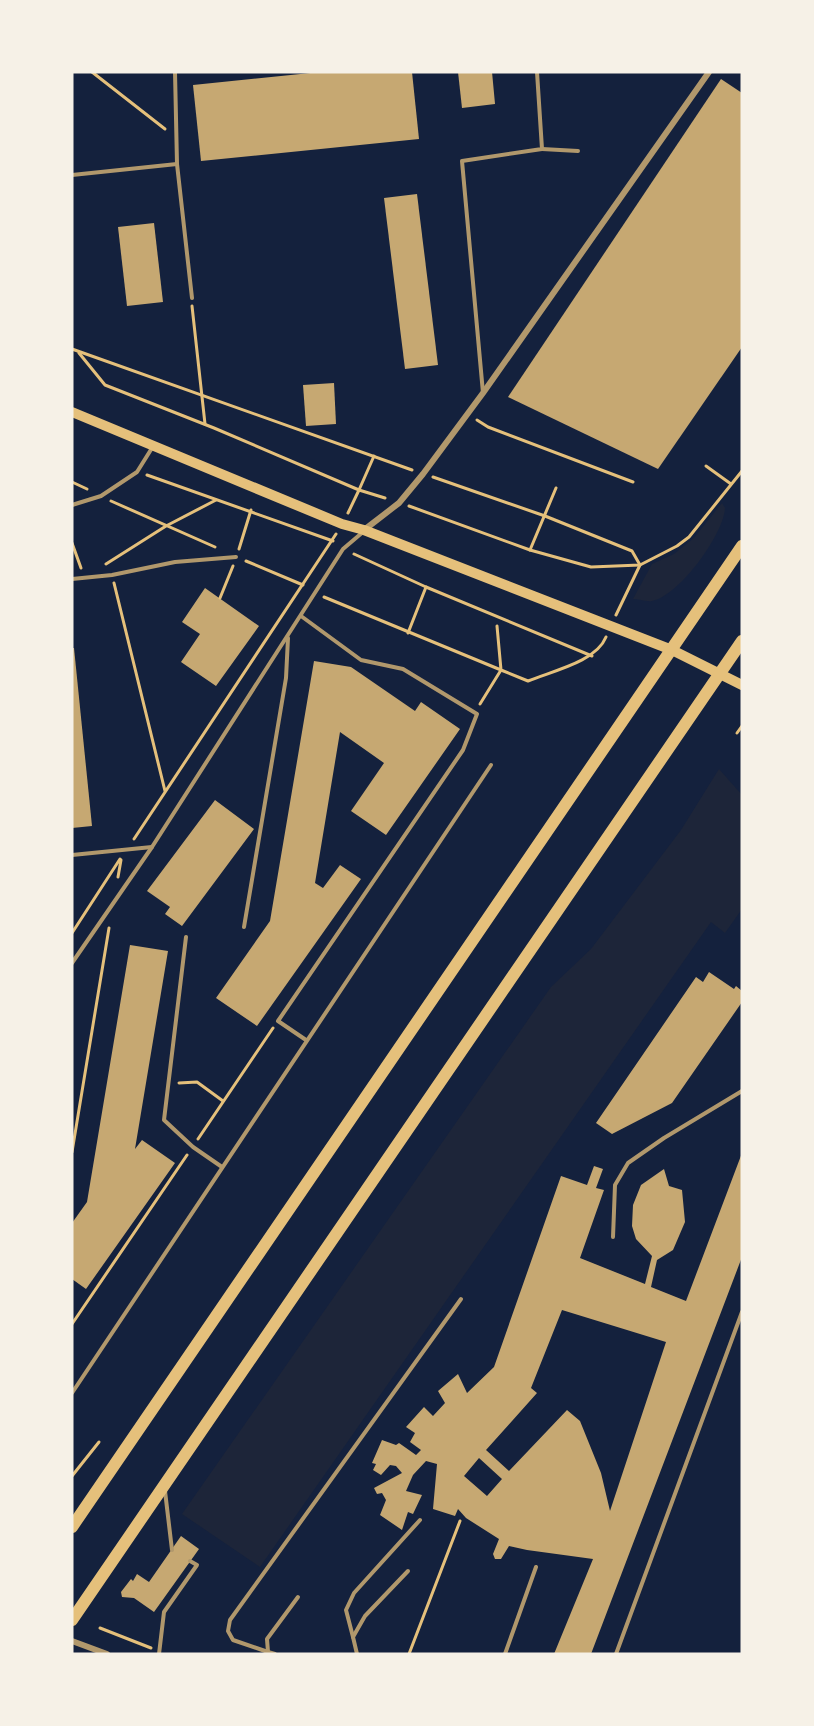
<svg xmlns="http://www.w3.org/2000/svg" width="814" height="1726" font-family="Barlow,sans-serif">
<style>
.green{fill:#1d2539}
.building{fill:#c6a872;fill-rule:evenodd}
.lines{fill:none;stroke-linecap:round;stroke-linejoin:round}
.path{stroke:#e5c07b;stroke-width:3}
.service{stroke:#b1986c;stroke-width:4}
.minor{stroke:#b1986c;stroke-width:6}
.secondary{stroke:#e5c07b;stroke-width:10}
.primary{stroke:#e5c07b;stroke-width:12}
</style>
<rect width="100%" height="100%" fill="#14213d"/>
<g class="green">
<path d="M722,503L725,508C724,534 679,596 652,601C646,602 638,599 633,599L652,564L674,554L694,538Z"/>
<polygon points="719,769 742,795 742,909 725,933 711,922 260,1567 182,1514 551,987 591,949 681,830"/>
</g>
<g class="building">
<polygon points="320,72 412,72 419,139 201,161 193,85"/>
<polygon points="458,72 492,72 495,104 462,108"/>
<polygon points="721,79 742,93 742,347 658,469 508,397"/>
<polygon points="417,194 438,365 405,369 384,198"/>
<polygon points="154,223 163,302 127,306 118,227"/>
<polygon points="334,383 336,424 306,426 303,385"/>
<polygon points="205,588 259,626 216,686 181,662 200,634 182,622"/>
<polygon points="72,648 74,648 92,826 72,828"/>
<polygon points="314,661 351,667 415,711 421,702 460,729 386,835 351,811 384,763 340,732 315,883 323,888 340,865 361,879 257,1026 216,998 270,921"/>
<polygon points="215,800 254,829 182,926 165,914 170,907 147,891"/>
<polygon points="130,945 168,951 135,1149 142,1140 175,1163 86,1289 72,1279 72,1223 87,1202"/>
<polygon points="709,972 734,989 736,986 742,991 742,1002 672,1103 612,1134 596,1123 696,977 703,982"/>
<path d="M742,1153V1257L591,1654H554L593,1559L527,1550L509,1546L501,1559H495L493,1554L499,1539L466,1518L458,1509L455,1516L433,1509L437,1464L426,1461L413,1475L406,1491L422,1495L413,1514L408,1512L402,1530L380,1515L386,1500L382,1493L377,1494L374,1488L402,1473L396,1466L390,1465L381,1475L373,1470L376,1464L372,1463L382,1440L396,1445L399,1443L416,1455L421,1450L410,1442L415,1433L406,1427L424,1407L433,1416L445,1403L438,1391L458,1374L467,1393L494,1367L561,1176L587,1185L594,1166L603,1169L596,1188L604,1190L580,1258L645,1284L652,1256L636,1239L632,1226L633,1205L641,1185L664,1169L669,1186L682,1190L685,1222L673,1250L657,1260L651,1287L686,1301ZM562,1310L666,1342L610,1511L601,1473L580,1421L567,1410L509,1471L486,1450L537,1393L531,1388ZM479,1458L502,1479L487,1496L464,1476Z"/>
<polygon points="181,1536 199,1549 154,1612 134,1598 122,1597 121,1592 131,1579 133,1581 137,1574 149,1582"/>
</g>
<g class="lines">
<g class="path">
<polyline points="92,72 165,129"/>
<polyline points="192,306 205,424"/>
<polyline points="72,349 412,470"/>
<polyline points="79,353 105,385 214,428 359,490 374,456"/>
<polyline points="477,420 488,427 633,482"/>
<polyline points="706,466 731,484"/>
<polyline points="147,475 333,541"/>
<polyline points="433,477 545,516 632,551 640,565 616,615"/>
<polyline points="72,482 87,489"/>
<polyline points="111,501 215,547"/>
<polyline points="409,506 530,550 591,567 640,565 677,546 689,537 742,471"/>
<polyline points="348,513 359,490 385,498"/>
<polyline points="72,543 81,568"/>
<polyline points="239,549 251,510"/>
<polyline points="530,550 556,488"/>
<polyline points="354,554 426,587 592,656"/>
<polyline points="246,561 303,585"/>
<polyline points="106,564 166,526 216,500"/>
<polyline points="114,583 165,791"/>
<polyline points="324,597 501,670 480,704"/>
<polyline points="220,598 233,566"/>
<path d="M497,626L501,670L528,681C552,671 596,662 606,637"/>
<polyline points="408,633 426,587"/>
<polyline points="737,733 742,726"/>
<polyline points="134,839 336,534"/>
<polyline points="118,877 121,860"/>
<polyline points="72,933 120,859"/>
<polyline points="179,1083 197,1082 223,1101"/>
<polyline points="198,1139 273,1028"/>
<polyline points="72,1152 109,928"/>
<polyline points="72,1324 187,1155"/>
<polyline points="72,1476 99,1442"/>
<polyline points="100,1628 151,1648"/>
<polyline points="409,1654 460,1521"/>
</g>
<g class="service">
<polyline points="542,149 578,151"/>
<polyline points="177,164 192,298"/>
<polyline points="72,175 177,164 175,72"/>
<polyline points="483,393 462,161 542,149 537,72"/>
<polyline points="72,505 101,496 137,472 152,448"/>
<polyline points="72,579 112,575 175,562 236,557"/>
<polyline points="301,616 361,660 403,669 477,714 463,750 278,1021 306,1040"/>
<polyline points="72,855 152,847"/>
<polyline points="244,927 286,678 288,638"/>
<polyline points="186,937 164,1120 193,1147 222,1167"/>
<polyline points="72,963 152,847 343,549 363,532"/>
<polyline points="613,1237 615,1185 628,1163 664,1138 742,1091"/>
<polyline points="72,1393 491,765"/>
<polyline points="165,1491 172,1550"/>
<polyline points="353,1637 346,1610 354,1593 420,1520"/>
<polyline points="268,1652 233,1640 228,1631 230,1620 461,1299"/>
<polyline points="159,1654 164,1612 197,1565 190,1561"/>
<polyline points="275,1654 268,1652 267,1639 298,1597"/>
<polyline points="357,1654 353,1637 365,1616 408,1571"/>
<polyline points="505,1654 536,1567"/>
<polyline points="616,1654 742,1312"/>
</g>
<g class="minor">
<polyline points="364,530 399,503 423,474 483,393 709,72"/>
<polyline points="72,1641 107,1654"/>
</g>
<polyline class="secondary" points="72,412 342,524 364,530 672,650 742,685"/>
<g class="primary">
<polyline points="72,1527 742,546"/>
<polyline points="72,1620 742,641"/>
</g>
</g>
<rect width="814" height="1726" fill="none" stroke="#f6f1e7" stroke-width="147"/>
</svg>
